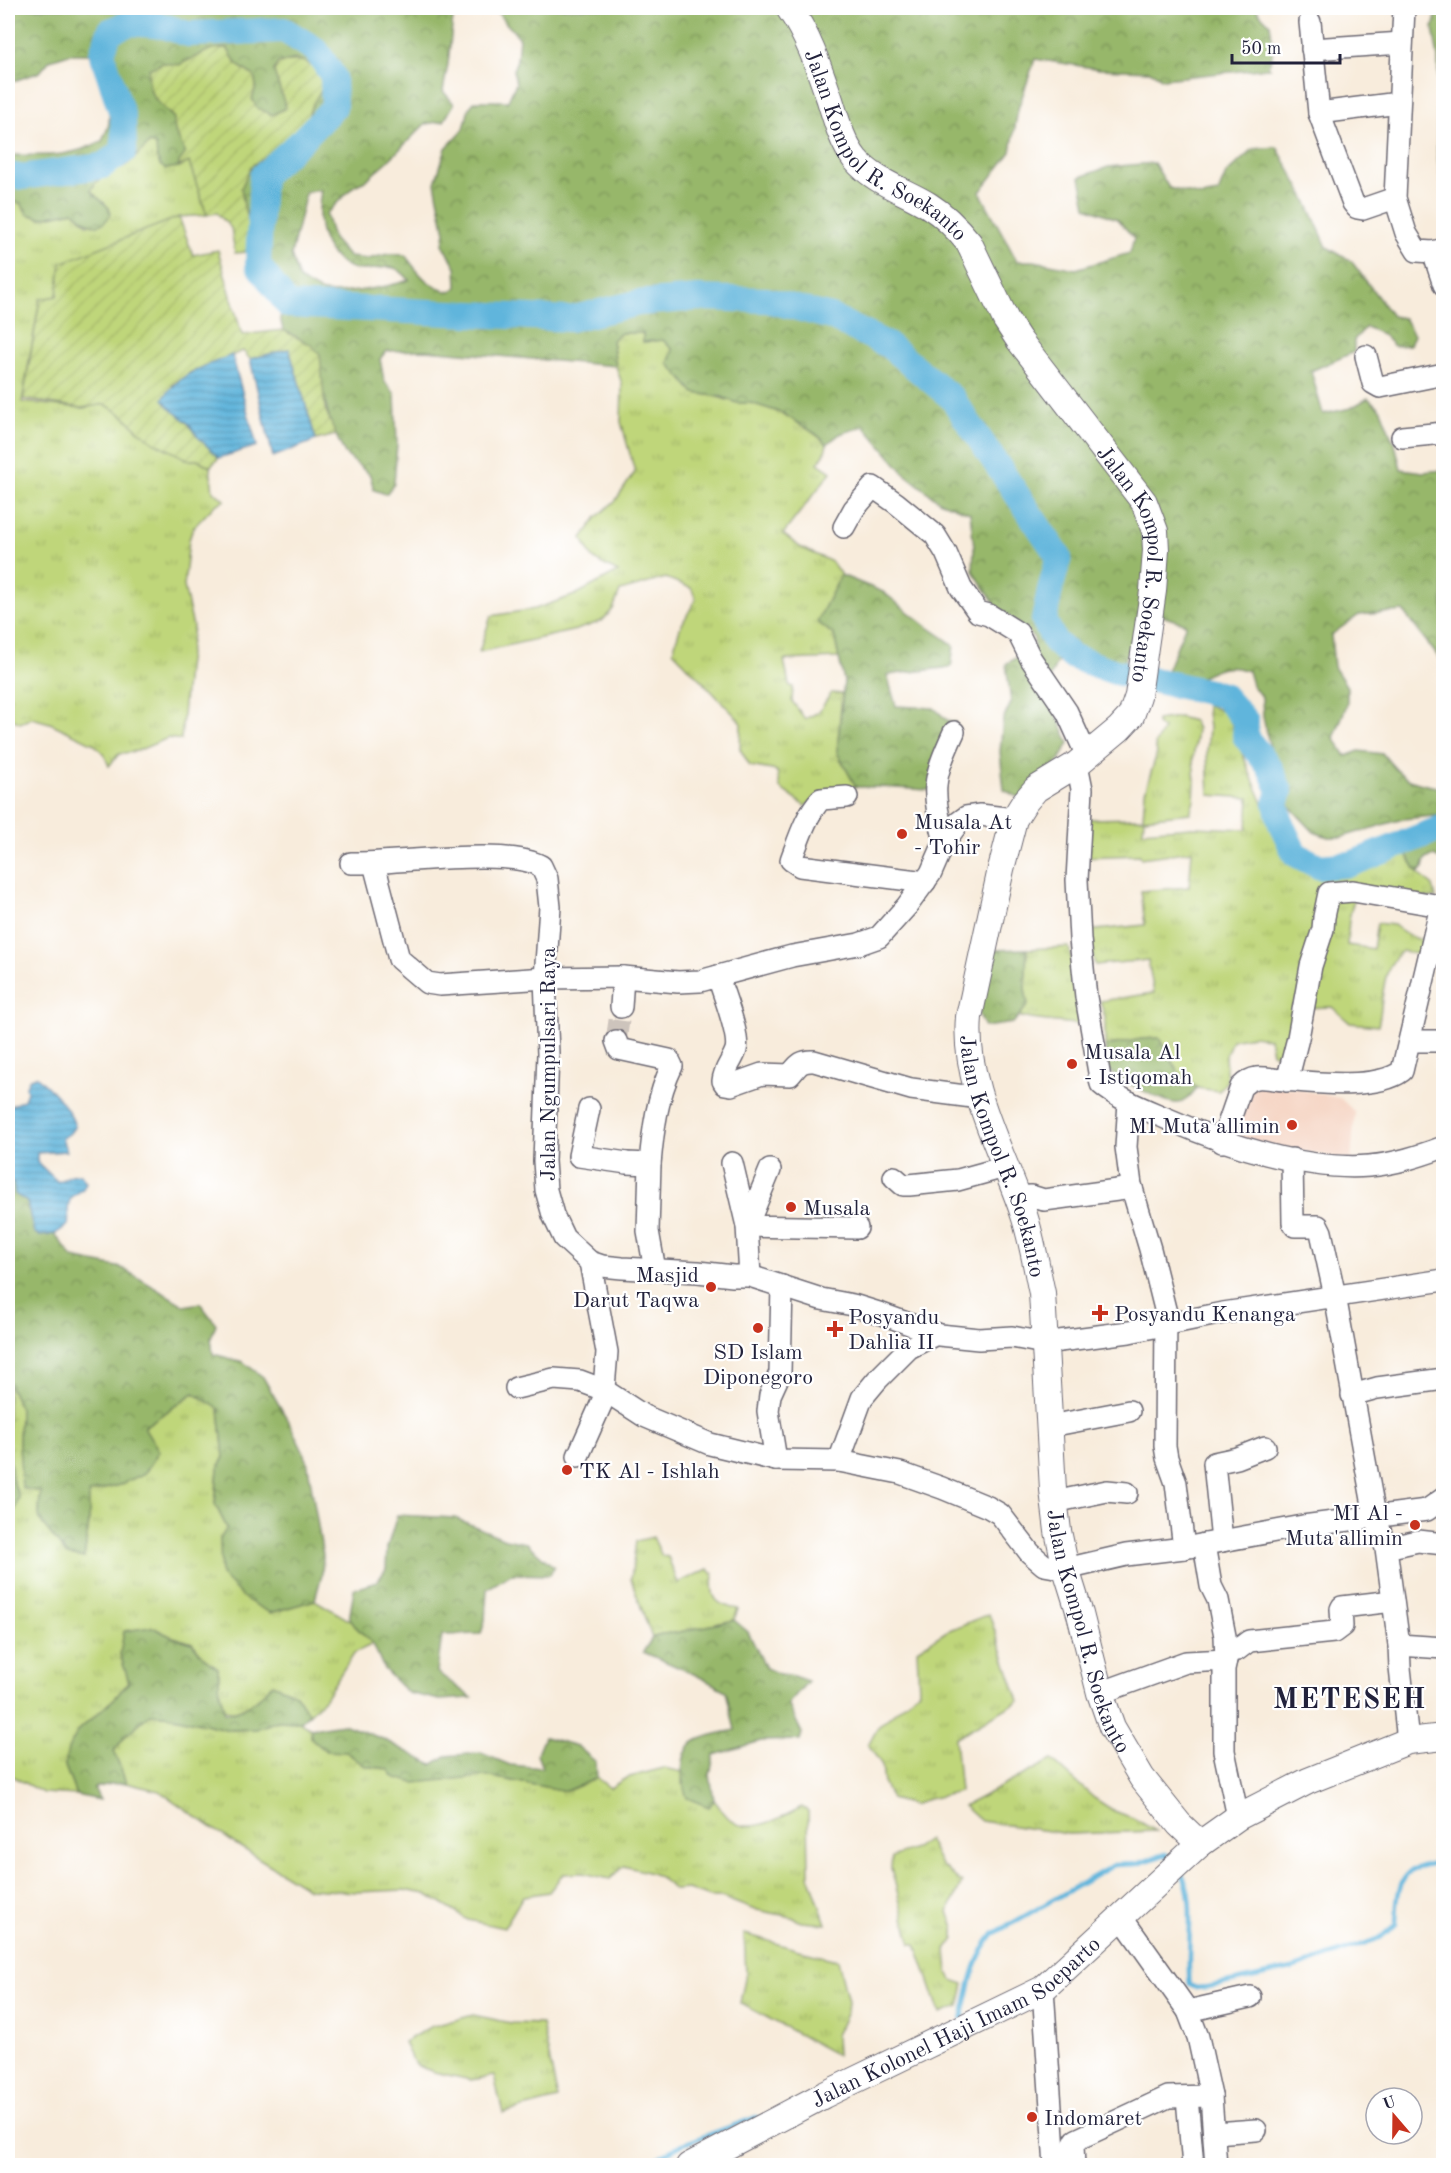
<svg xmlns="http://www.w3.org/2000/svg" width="1451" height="2173" font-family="'Old Standard TT',serif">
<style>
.built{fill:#f5d3c1}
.grass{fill:url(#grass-tufts);stroke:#707c5a;stroke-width:1.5}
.forest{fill:url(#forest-crowns);stroke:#5c6c52;stroke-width:1.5;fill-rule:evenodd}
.garden{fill:url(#garden-furrows);stroke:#707c5a;stroke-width:1.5}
.water{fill:url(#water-rules);stroke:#416c8c;stroke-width:1.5}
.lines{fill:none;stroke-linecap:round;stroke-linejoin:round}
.stream{stroke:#60b5dc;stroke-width:4.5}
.river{stroke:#60b5dc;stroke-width:26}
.minor-tunnel{stroke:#cdc4bc;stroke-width:21;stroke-dasharray:21 10;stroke-linecap:butt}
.minor-casing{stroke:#6d6973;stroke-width:24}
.major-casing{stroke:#6d6973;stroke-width:28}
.minor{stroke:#fff;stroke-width:21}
.major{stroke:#fff;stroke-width:26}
.poi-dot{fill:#c8321e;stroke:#fff;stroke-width:2}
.labels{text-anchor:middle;stroke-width:4.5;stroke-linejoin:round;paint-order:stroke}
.street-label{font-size:22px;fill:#22223b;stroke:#fff}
.poi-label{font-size:22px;fill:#22223b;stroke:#fff;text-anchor:start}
.district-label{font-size:28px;font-weight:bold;letter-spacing:1.5px;fill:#22223b;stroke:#fff}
</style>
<defs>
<pattern id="grass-tufts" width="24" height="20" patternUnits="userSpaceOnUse" patternTransform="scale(1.5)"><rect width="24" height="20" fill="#bfd67a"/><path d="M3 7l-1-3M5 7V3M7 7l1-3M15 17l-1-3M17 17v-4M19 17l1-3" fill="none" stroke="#a4b76a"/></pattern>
<pattern id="forest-crowns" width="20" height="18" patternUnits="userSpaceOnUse" patternTransform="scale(1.5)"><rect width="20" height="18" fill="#97b76a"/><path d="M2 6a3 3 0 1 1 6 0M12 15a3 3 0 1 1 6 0" fill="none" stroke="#7b9458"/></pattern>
<pattern id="garden-furrows" width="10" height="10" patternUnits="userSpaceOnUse" patternTransform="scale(1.5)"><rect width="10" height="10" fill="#bfd67a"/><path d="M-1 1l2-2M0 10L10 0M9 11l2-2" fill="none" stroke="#a4b76a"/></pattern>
<pattern id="water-rules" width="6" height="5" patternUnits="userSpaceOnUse" patternTransform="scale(1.5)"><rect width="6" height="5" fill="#60b5dc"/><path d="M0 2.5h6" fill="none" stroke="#4f93b4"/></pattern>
</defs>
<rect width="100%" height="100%" fill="#fff"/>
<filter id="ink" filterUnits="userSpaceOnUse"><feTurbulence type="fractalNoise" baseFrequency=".0167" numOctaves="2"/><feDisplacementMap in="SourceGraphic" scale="12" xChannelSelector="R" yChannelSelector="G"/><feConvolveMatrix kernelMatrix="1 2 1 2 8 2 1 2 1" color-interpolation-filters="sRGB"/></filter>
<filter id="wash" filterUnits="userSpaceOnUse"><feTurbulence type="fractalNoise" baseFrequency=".008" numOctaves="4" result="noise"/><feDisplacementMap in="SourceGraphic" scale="24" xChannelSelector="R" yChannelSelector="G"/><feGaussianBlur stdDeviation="1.35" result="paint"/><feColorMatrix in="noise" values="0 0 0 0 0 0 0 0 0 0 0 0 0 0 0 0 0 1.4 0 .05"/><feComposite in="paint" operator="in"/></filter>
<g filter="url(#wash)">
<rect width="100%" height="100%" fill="#f8ecdc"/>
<polygon class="built" points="1256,1081 1340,1098 1355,1112 1351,1160 1225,1137"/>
<g class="grass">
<path d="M150,143L156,145L160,165L179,167L189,162L207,215L179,217L59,282L57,297L40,299L22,402L82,408L105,404L124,416L139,431L154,442L189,460H199L210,467L213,491L225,500L215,505L193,528L189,540L184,586L193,627L187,668L181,740L168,738L137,751L119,754L109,766L104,754L94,744L50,723L32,718L20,723L8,717V206L14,202L21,203L28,214L41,218L74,211L88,225L109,208L91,191C98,172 115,174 129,163C136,157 143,149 150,143Z"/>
<path d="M621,333H643V342L663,340L673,350L694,393C709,394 721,398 735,402C741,404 748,402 754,404C781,411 806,425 827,444L824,455L818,463L831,472L783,534L800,547L832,562L841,575L817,622L834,635L839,658L784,660L789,685L793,687L792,701L805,719L819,712L831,693L842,694L837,752L856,787L829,789L805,806L780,788L777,771L750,766L740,749L741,722L673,651L680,628L696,599L691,588L666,578L620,591L613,609L602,621L576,630L479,652L491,616L535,609L575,595L618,572C595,560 593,563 582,538L597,517L616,500L635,472L621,422L622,384L616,366L612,340Z"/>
<path d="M1206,704L1228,714L1249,771L1269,817L1296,865L1307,870L1347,877L1406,854L1418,873L1433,886L1436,898L1355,895L1349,919L1347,945L1373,949L1377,923L1394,925L1409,936L1425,941L1422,955L1402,951C1380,969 1384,1000 1378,1026L1350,1023L1332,1007L1296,1008L1286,1057L1272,1053L1269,1038L1252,1036L1232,1040L1225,1058L1227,1081L1219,1091L1197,1088L1180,1076L1159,1038L1142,1039L1105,1046V1017L1100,1001L1154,993L1148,960L1095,965L1087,931L1145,925L1141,891L1189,887L1192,851L1141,858L1140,855L1083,857L1088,819L1143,818L1145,792L1157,753L1155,744L1163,730L1157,724V720L1179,717L1193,721L1197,729L1193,760L1195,781L1194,800L1190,813L1144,818L1143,831L1191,827L1247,829L1249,798L1209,795L1207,752L1209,728Z"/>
<path d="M1069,947L1079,1002L1080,1025C1059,1021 1039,1022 1018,1016L1028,1005L1025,989L1027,949Z"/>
<polygon points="8,1382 20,1409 19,1445 40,1492 39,1519 84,1558 89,1522 88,1493 120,1485 144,1427 194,1393 219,1408 224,1457 218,1469 215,1504 270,1613 315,1600 349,1620 373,1644 354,1653 325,1698 309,1714 296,1694 258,1700 238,1712 224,1710 220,1694 218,1668 205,1659 192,1643 170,1636 152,1627 120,1654 129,1682 115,1698 78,1731 65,1766 76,1795 43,1793 8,1774 8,1516 14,1513 19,1497 12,1479 8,1440"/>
<path d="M653,1537L662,1556L668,1557L678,1583L708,1569L713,1574C710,1597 714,1605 738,1609L734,1620L675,1633L661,1634L652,1638L631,1579L636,1541Z"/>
<polygon points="989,1614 1019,1701 955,1738 960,1792 928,1799 913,1805 891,1799 884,1784 882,1765 868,1745 877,1728 919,1691 917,1650 947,1631"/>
<path d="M150,1714L166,1715L230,1730L256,1729L277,1721L300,1722L311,1729L310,1737L326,1751H346L365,1766L388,1769L486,1776L567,1791L597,1778L610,1788L626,1778L664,1768L683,1772L682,1784L709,1807L714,1800C720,1807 726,1818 734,1822C752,1835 786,1815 802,1807L808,1811L809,1875L826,1924L801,1922L792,1917L752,1909L721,1897H709L688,1889L674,1890C656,1870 647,1873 624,1866L610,1879L583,1873L563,1874L549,1892L523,1896L504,1928L468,1920L426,1894L404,1890L357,1892L309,1889L237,1845L159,1791L126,1783L114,1751L127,1734Z"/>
<polygon points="1052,1760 1094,1798 1114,1811 1133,1818 1156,1831 1068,1834 981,1821 964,1806"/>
<polygon points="928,1839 941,1865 962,1883 948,1912 954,1927 954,1939 946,1950 948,1972 952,1980 964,1984 959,2006 940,2013 916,1944 911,1944 891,1868 892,1857 912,1850"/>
<path d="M744,1934C776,1942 806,1954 838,1960L848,2001L847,2012L836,2035L837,2055L740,2003L746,1973Z"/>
<polygon points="473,2015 511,2023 542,2024 558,2099 503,2113 494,2076 471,2080 434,2072 418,2066 411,2058 404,2042 430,2027"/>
</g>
<g class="forest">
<path d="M8,8H454L448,64L443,91L454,104L444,121L425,124L387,162L365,181L354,186L326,214L333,239L349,257L368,259L388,254L405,255C417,272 430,289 451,292L457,287L456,267L443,244L445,232L435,183L446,148L464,129L469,108L475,101H508L516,83L513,70L517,60L519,37L503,20L495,8H1256L1259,13L1270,24C1272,38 1276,52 1268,66L1270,68L1163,79L1150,71L1100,69L1035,59L1018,109L1011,152L980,192L1017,261H1034L1076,269L1130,253L1134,238L1117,219L1086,207L1080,177L1108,167L1154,163L1169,188L1201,196L1218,193L1226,174L1253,149L1277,147L1305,198L1327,247L1352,262L1392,316L1404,318L1414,335L1410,345L1394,346L1382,334L1366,327L1354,340V352L1311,371L1323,414L1351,408L1368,398L1381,410L1396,448L1401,469L1423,472L1443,470V663L1403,611L1359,615L1331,635L1334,667L1347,687V704L1334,738L1346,756L1359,751L1383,754C1403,781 1411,783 1443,788V815L1403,819L1342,837H1328L1314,832L1290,807L1272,757L1263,717L1262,698L1252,685L1248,671C1223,662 1212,672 1190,683L1166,673L1186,624L1156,614L1142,651L1128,649L1119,684L1088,671L1057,662L1045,689L1069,743L1058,763L1020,798L1004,790L1000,752L1003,719L1011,703L1006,664L1034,647V638L995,604L973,571L974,547L970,513L939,501L906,475L864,426L840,434L827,444L816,434L782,413L751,403H737L722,397L694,393L668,363L673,350L663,340L643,342V333H621L612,340L616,366L426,350L386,351L380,359L384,381L395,394L397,443L394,484L386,494L374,490L370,475L345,454L331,425L311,345L283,330L280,317L286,314L254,270L248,252L251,226L244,207L241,188L251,166L304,131L311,107L323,86L313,66L297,59L278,63L274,71L286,108L272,115L257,108L252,99L256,86L254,76L237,65L227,48L212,49L179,65L162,63L149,69C146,95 156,101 174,118C173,138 182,138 185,155L179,162V167L165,169L160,165L157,158L156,145L150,143C143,149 136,157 129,163C115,174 98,172 91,191L109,208L111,214C99,235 86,222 73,211L41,218L27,214L21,203L14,202L8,206V155C46,155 66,159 102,141C104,136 108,129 109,123C111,98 101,74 89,54H69L50,60L40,72L8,83ZM321,190C317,214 317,242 337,259C345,266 352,270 362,270C385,270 392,259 409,280C392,286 336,297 320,291C313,288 306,283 299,279L291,255L306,192Z"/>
<polygon points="1438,8 1444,8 1443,193 1437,153 1438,58 1433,28"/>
<polygon points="841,575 883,592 925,625 954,645 951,667 887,675 896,706 934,708 947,720 955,722 949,766 942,791 882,787 856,787 837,752 844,681 834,635 817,622"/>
<polygon points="1443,835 1443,861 1434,856 1425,859 1423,868 1418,873 1406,854 1414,847"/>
<polygon points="1027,949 1025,989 1028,1005 1013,1023 985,1027 979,1015 992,950"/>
<path d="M1159,1038L1180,1075L1197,1088C1191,1095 1185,1104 1175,1103C1164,1102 1115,1079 1109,1069C1106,1064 1106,1053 1105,1046L1142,1039Z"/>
<polygon points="8,1180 13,1182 15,1194 27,1202 34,1232 40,1236 55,1234 73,1258 122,1268 185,1306 200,1303 216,1324 211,1338 213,1354 243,1362 263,1377 289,1422 307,1460 323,1556 322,1574 315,1600 270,1613 245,1599 221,1575 220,1539 227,1528 215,1504 218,1469 224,1457 219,1409 194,1393 144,1427 159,1451 145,1473 120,1485 89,1493 89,1522 84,1558 67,1555 39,1519 40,1492 22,1488 19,1445 20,1409 8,1382"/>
<polygon points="8,1440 12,1479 19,1497 14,1513 8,1516"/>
<polygon points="397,1515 455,1518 505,1539 526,1543 554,1567 550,1575 511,1574 487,1589 485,1620 481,1634 442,1635 437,1672 472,1698 440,1700 408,1693 384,1669 373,1644 349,1620 354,1589 377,1582 386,1569 387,1548"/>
<path d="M734,1620L748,1632L766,1668L779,1674L790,1675L808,1681L788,1704L802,1733L800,1740L761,1741L714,1755L710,1775L714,1800L709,1807L687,1798C681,1782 678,1756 693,1743C704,1735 723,1733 735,1730L726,1691L696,1675L643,1652L652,1638L661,1634L675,1633Z"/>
<path d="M152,1627L170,1636L192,1643L205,1659L218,1668L220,1694L225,1713C245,1711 259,1699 272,1684L296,1694L309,1714L300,1722L277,1721L256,1729L230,1730L166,1715L150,1714L127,1734L114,1751L126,1783L111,1784L94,1788L100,1800L76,1795L65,1766L68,1749L78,1731L115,1698L129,1682L120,1654L124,1631Z"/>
<polygon points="343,1724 383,1739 432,1765 446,1756 481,1753 510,1765 542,1768 537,1754 544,1737 577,1746 596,1762 597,1778 567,1791 486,1776 414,1783 394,1777 388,1769 365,1766 346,1752 326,1751 310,1737 311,1729"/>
</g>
<g class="garden">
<path d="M227,48L237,65L254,76L256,86L252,99L257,108L272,115L286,108L274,71L278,63C303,58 314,59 323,86L311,107L304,131L251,166L241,188L244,207L251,226L248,252L235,253L231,228L217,213L207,215L189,162L179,167V162L185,154C182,138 173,138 174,118C157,101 146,95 149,69L162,63L179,65L212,49Z"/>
<polygon points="179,217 193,255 218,250 242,335 283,330 311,345 320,354 325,408 336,435 316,440 289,349 250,359 243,351 191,372 172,385 179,414 219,458 210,467 199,460 189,460 154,442 139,431 124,416 105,404 82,408 23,399 40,299 57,296 61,263"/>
</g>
<g class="water">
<polygon points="289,349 316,440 273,457 250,359"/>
<path d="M232,355L257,446L219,458L198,437L189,424L168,406L163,399C179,373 205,366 232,355Z"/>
<path d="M36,1076C53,1092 67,1103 75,1126L70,1133L62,1139L67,1151L37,1153V1162L58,1182L71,1175L80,1174L86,1182C83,1194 75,1191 70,1200C66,1208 70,1217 68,1225L55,1234L40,1236L34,1232L27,1202L15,1194L13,1182L8,1180V1107L24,1100L27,1092L26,1086L30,1078Z"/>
</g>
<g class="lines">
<g class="stream">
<path d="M1181,1873C1198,1895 1185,1955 1190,1985L1196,1988L1208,1987L1292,1969L1380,1938L1396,1924C1397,1887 1399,1863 1444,1863"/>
<path d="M962,2019C970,1986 972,1962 993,1934L1114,1865L1137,1864L1166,1854L1170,1859"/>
<polyline points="643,2166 683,2144 756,2117"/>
</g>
<polyline class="river" points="8,175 21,177 102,166 124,151 123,117 102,53 110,31 131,23 164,26 188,34 284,30 316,50 333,76 334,107 301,141 262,176 258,265 288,305 570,319 638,303 698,298 767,300 831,317 888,345 952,398 1059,557 1050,590 1044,620 1055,642 1071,656 1115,672 1223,695 1246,721 1245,736 1270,768 1280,791 1276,804 1281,824 1295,854 1320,867 1351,864 1444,827"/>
</g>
</g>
<g filter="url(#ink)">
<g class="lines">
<polyline class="minor-tunnel" points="616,1041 621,1007"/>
<g class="minor-casing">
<g id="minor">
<polyline points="1404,8 1395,198 1406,233 1417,251 1433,252 1444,249"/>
<polyline points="1310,22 1319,113 1353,203 1357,208 1363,209 1395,198"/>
<polyline points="1312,49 1402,43"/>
<polyline points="1319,113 1399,103"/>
<polyline points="1433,252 1444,285"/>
<polyline points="1366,356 1373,383 1380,387 1444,374"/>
<polyline points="1402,437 1444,433"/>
<polyline points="844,527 854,509 873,487 896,503 935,535 946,553 961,588 978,612 989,615 1018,633 1031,659 1067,712 1087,756"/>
<path d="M1077,764L1082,789L1077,880L1080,939L1086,997L1101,1084C1121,1101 1147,1110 1170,1120C1227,1145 1306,1171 1369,1166C1395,1164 1419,1156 1444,1147"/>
<path d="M847,797L821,799C806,815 799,839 791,860L800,866L925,882"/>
<path d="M945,841C931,790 932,780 954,732"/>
<path d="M351,863C394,864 508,847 541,866L547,879L550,907L545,978L548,1054L544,1161L546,1190L553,1215L564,1238L590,1262L602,1266L622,1268L698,1272L733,1276H750L821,1299L853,1305L882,1314L939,1335L979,1339L1012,1337L1044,1343L1129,1332L1223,1313L1444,1280"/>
<polyline points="374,864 399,959 427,983 440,985 545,978 623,977 621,1007"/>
<path d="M718,976C723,994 740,1034 736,1050C732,1062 724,1069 723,1081L725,1084L731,1085L762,1074L790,1075C798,1066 800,1060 814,1061L911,1089L980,1098"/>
<polyline points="623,977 678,982 700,981 792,956 859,944 879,937 907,906 931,873 945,841 959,822 966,817 980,815 1014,819"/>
<polyline points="1410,1041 1444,1041"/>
<polyline points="1129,1102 1126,1147 1131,1185 1150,1249 1166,1313 1165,1446 1167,1458 1176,1483 1184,1548"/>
<path d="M589,1109L579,1156L627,1163L650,1164C653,1130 657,1097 672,1066L669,1060L619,1049L616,1041"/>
<path d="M1222,1142L1241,1087C1246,1082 1250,1079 1257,1078C1265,1077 1276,1080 1284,1080C1315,1083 1377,1090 1402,1071L1441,906L1353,891L1329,893L1324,917L1323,929L1311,966L1298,1038L1287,1081"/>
<polyline points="1292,1159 1293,1223 1295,1226 1318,1226 1321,1232 1335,1296 1375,1516 1386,1548 1399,1645 1400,1668 1408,1741"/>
<polyline points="732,1163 747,1226 750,1276"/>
<polyline points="650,1164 648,1231 655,1270"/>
<polyline points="770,1170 747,1226 857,1228"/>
<polyline points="894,1177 903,1185 909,1185 958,1180 1005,1167"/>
<polyline points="1017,1197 1031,1196 1044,1200 1132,1188"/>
<polyline points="516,1388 554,1379 580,1381 604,1390 644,1416 710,1444 776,1460 839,1461 900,1473 942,1488 988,1507 1000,1514 1030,1553 1044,1565 1066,1569 1126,1555 1184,1548 1303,1526 1427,1510 1444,1498"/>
<polyline points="1352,1395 1377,1388 1444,1379"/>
<polyline points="1050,1426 1129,1411"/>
<polyline points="578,1456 603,1400 607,1352 590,1262"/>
<polyline points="776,1460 768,1411 770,1395 780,1373 782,1286"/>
<polyline points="839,1461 862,1398 877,1380 909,1348 936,1334"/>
<polyline points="1054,1502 1107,1491 1127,1493"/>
<polyline points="1222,1541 1214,1463 1237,1458 1265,1447"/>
<polyline points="1204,1544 1211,1586 1218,1600 1225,1636 1226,1660"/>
<polyline points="1386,1548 1418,1541 1444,1544"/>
<polyline points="1399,1645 1444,1648"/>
<polyline points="1227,1652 1237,1650 1249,1641 1334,1632 1342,1626 1341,1609 1342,1607 1393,1601"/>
<polyline points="1100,1693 1186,1662 1226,1660 1224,1669 1224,1751 1238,1817"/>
<polyline points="1122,1918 1188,2011 1198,2037 1211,2096 1216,2166"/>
<polyline points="1043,1989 1055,2166"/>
<polyline points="1188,2011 1250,1997"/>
<polyline points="1187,2098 1193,2166"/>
<polyline points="1214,2133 1256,2130"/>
<polyline points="1074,2166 1073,2146 1076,2140 1168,2097 1211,2096"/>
</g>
</g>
<g class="major-casing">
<g id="major">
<path id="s1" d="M789,8C808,35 819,68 830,100C836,119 842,142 855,159C873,181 905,191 928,205C944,215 957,228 969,243L1006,320L1019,340L1144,502L1155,531L1156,550L1153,591L1138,696L1131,716L1119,729L1077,764L1036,789L1024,803L1014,819L1001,869L969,1017C963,1084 1002,1150 1023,1212C1032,1238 1036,1266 1042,1293L1053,1490L1058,1531L1066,1569L1080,1614L1100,1693L1112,1727L1142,1778L1179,1824L1200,1844"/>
<path id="s2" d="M689,2166L824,2095L1043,1989L1200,1844L1238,1817L1308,1781L1408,1741L1444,1737"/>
</g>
</g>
<use href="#minor" class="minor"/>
<use href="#major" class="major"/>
</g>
</g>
<g class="poi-dot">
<circle cx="902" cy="834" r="6"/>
<circle cx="1072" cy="1064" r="6"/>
<circle cx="1292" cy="1125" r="6"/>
<circle cx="791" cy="1207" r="6"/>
<circle cx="711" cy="1287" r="6"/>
<path d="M1097 1304h6v6h6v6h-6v6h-6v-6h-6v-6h6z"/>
<circle cx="758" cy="1328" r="6"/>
<path d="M832 1320h6v6h6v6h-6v6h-6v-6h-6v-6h6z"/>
<circle cx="567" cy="1470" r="6"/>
<circle cx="1415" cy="1525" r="6"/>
<circle cx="1032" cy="2117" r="6"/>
</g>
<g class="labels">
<g class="street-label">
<text dy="8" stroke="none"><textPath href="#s1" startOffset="174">Jalan Kompol R. Soekanto</textPath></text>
<text dy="8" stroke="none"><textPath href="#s1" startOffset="680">Jalan Kompol R. Soekanto</textPath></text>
<text transform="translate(547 1064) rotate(-90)" y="8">Jalan Ngumpulsari Raya</text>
<text dy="8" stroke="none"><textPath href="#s1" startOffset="1346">Jalan Kompol R. Soekanto</textPath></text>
<text dy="8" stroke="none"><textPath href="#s1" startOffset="1832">Jalan Kompol R. Soekanto</textPath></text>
<text dy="8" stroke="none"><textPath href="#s2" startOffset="304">Jalan Kolonel Haji Imam Soeparto</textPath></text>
</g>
<g class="poi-label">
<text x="914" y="829">Musala At<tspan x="914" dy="25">- Tohir</tspan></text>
<text x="1084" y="1059">Musala Al<tspan x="1084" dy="25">- Istiqomah</tspan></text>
<text x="1280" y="1133" text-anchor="end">MI Muta'allimin</text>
<text x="803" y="1215">Musala</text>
<text x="699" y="1282" text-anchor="end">Masjid<tspan x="699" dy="25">Darut Taqwa</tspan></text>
<text x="1114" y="1321">Posyandu Kenanga</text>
<text x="848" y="1324">Posyandu<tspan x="848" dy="25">Dahlia II</tspan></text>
<text x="758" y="1359" text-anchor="middle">SD Islam<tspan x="758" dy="25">Diponegoro</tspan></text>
<text x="579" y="1478">TK Al - Ishlah</text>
<text x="1403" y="1520" text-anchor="end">MI Al -<tspan x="1403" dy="25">Muta'allimin</tspan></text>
<text x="1044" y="2125">Indomaret</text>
</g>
<g class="district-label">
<text x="1350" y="1708">METESEH</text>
</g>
</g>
<rect width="1451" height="2173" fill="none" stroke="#fff" stroke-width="30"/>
<g transform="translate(1394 2116) rotate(340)"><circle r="28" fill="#ffffff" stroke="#a7a7b1" stroke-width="1.5"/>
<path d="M0-4.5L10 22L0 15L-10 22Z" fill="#c8321e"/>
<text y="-9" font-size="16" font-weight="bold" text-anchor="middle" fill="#22223b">U</text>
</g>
<path d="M1232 54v9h108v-9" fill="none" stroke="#22223b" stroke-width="3"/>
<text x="1241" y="54" font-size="18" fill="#22223b" stroke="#ffffff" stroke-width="4.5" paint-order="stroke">50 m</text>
</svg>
